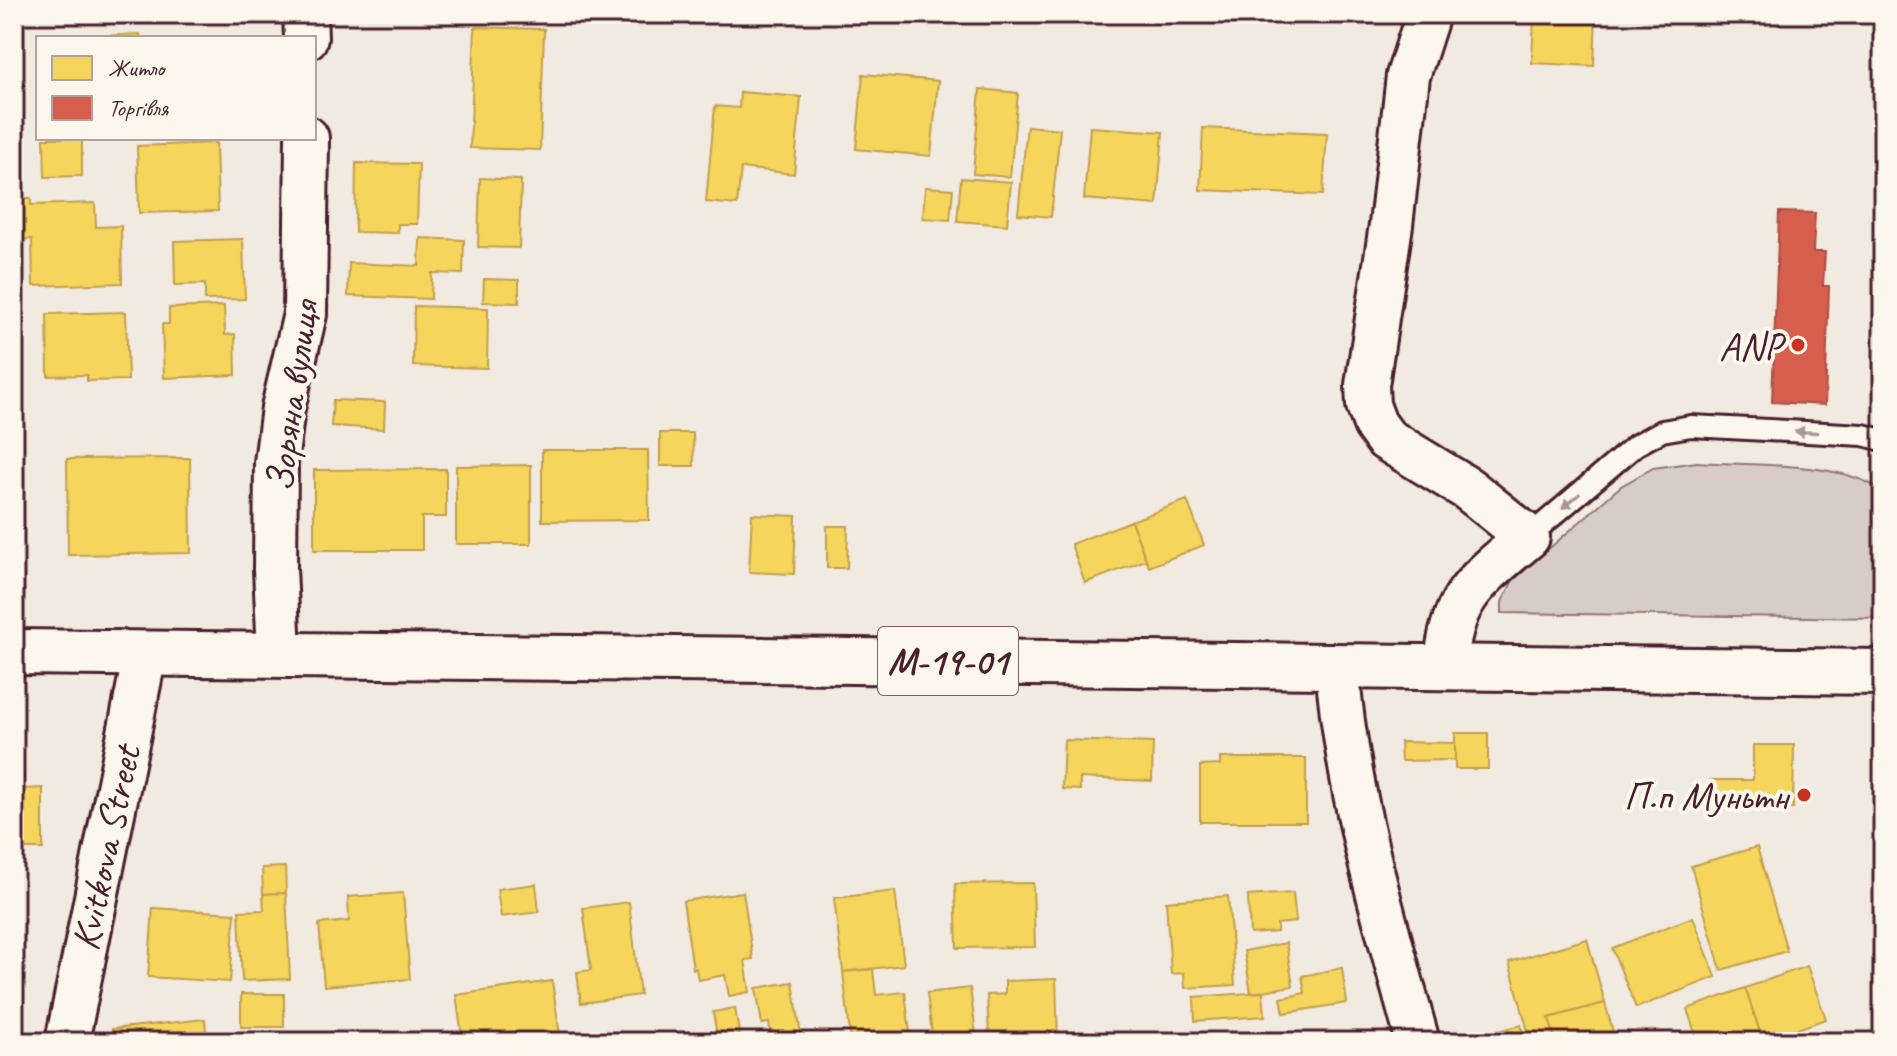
<svg xmlns="http://www.w3.org/2000/svg" width="1897" height="1056" font-family="Caveat,sans-serif">
<style>
.green{fill:#d8ccc6;stroke:#917678;stroke-width:2}
.homes{fill:#f6d55c;stroke:#c29e4d;stroke-width:2}
.shops{fill:#d6604d;stroke:#ac4c43;stroke-width:2}
.lines{fill:none;stroke-linecap:round;stroke-linejoin:round}
.lane-casing{stroke:#4a1f2b;stroke-width:26}
.street-casing{stroke:#4a1f2b;stroke-width:48}
.primary-casing{stroke:#4a1f2b;stroke-width:50}
.lane{stroke:#fbf7ec;stroke-width:20}
.street{stroke:#fbf7ec;stroke-width:42}
.primary{stroke:#fbf7ec;stroke-width:44}
.oneway{fill:#ab9695}
.poi-dot{fill:#c8321e;stroke:#fbf7ec;stroke-width:3}
.labels{text-anchor:middle;stroke-width:8;stroke-linejoin:round;paint-order:stroke}
.shield{fill:#fbf7ec;stroke:#7f6065;stroke-width:2}
.shield-label{font-size:38px;font-weight:bold;fill:#4a1f2b}
.poi-label{font-size:40px;fill:#4a1f2b;stroke:#fbf7ec;text-anchor:end}
.street-label{font-size:40px;fill:#4a1f2b;stroke:#fbf7ec}
</style>
<rect width="100%" height="100%" fill="#f0eae0"/>
<filter id="ink" filterUnits="userSpaceOnUse"><feTurbulence type="fractalNoise" baseFrequency=".0125" numOctaves="2"/><feDisplacementMap in="SourceGraphic" scale="16" xChannelSelector="R" yChannelSelector="G"/><feConvolveMatrix kernelMatrix="1 2 1 2 8 2 1 2 1" color-interpolation-filters="sRGB"/></filter>
<g filter="url(#ink)">
<path class="green" d="M1697,462C1753,466 1837,460 1883,491V618L1502,613V602L1513,580L1621,486L1653,468Z"/>
<g class="homes">
<polygon points="1534,14 1596,14 1594,66 1532,63"/>
<polygon points="475,27 544,29 540,150 470,148"/>
<polygon points="140,34 140,38 58,38"/>
<polygon points="863,74 938,81 931,156 856,149"/>
<polygon points="980,89 1018,93 1010,177 973,174"/>
<polygon points="740,92 801,97 794,174 741,168 737,205 706,202 715,106 739,108"/>
<polygon points="1027,126 1060,129 1051,217 1018,214"/>
<polygon points="1090,127 1163,132 1157,205 1084,199"/>
<polygon points="1203,128 1327,133 1323,195 1200,190"/>
<polygon points="44,138 82,138 82,176 45,177"/>
<polygon points="216,143 218,211 139,213 137,146"/>
<polygon points="356,163 419,164 417,224 398,224 398,233 355,232"/>
<polygon points="480,178 521,180 519,248 478,247"/>
<polygon points="961,178 1011,182 1007,225 957,221"/>
<polygon points="925,187 953,189 950,220 923,218"/>
<polygon points="14,198 31,198 31,205 95,203 96,227 121,226 122,283 33,286 32,239 14,240"/>
<polygon points="420,238 464,240 463,274 432,273 431,299 348,296 349,263 419,266"/>
<polygon points="243,239 245,299 205,300 205,284 175,285 174,241"/>
<polygon points="484,279 519,280 519,303 483,302"/>
<polygon points="224,306 225,335 235,334 236,375 164,378 162,324 169,324 169,308"/>
<polygon points="414,306 488,308 487,368 413,366"/>
<polygon points="126,312 128,380 87,381 87,375 48,376 47,314"/>
<polygon points="333,400 385,402 384,429 331,426"/>
<polygon points="660,433 693,433 694,466 660,466"/>
<polygon points="542,450 648,450 649,520 542,521"/>
<polygon points="190,458 191,553 68,555 67,459"/>
<polygon points="531,465 531,544 456,544 456,466"/>
<polygon points="446,469 446,517 422,517 422,550 314,550 314,470"/>
<polygon points="1187,500 1204,545 1149,567 1131,521"/>
<polygon points="752,514 796,516 794,574 749,572"/>
<polygon points="1131,521 1146,560 1085,583 1071,544"/>
<polygon points="827,526 848,526 847,568 827,568"/>
<rect x="1455" y="733" width="33" height="36"/>
<polygon points="1064,740 1153,743 1152,781 1080,778 1080,790 1062,789"/>
<polygon points="1400,742 1455,743 1455,760 1401,761"/>
<polygon points="1753,745 1794,745 1793,809 1709,809 1710,780 1753,780"/>
<polygon points="1220,758 1306,758 1306,822 1200,822 1200,766 1220,765"/>
<polygon points="14,773 23,773 23,789 43,788 43,849 14,849"/>
<polygon points="1757,847 1787,951 1721,970 1691,866"/>
<polygon points="285,867 286,893 263,894 262,868"/>
<polygon points="1033,883 1035,947 957,948 955,884"/>
<polygon points="536,884 539,912 501,917 497,889"/>
<polygon points="895,891 904,965 843,972 834,898"/>
<polygon points="743,892 753,959 745,960 750,992 729,996 725,975 698,980 696,968 693,969 683,901"/>
<polygon points="286,893 290,979 242,981 239,911 264,910 263,894"/>
<polygon points="403,893 410,979 324,986 319,924 349,921 348,897"/>
<polygon points="1293,893 1296,922 1277,924 1277,932 1250,934 1248,896"/>
<polygon points="1228,896 1235,985 1185,988 1184,973 1171,974 1166,901"/>
<polygon points="629,902 640,995 581,1003 577,972 591,970 583,908"/>
<polygon points="153,908 235,913 230,982 148,977"/>
<polygon points="1693,917 1716,977 1636,1008 1612,948"/>
<polygon points="1587,939 1605,1003 1549,1018 1556,1042 1531,1042 1509,962"/>
<polygon points="1286,943 1293,986 1251,993 1244,951"/>
<polygon points="1807,966 1826,1019 1763,1041 1745,988"/>
<polygon points="1342,968 1347,1003 1284,1013 1281,998 1305,993 1302,976"/>
<polygon points="873,969 876,995 905,992 911,1042 851,1042 843,972"/>
<polygon points="1056,979 1058,1041 1003,1042 1003,1034 989,1036 987,995 1005,994 1005,981"/>
<polygon points="552,981 561,1042 463,1042 456,995"/>
<polygon points="793,982 802,1042 772,1042 769,1023 762,1024 756,988"/>
<polygon points="970,988 977,1042 933,1042 927,993"/>
<polygon points="1745,988 1763,1041 1698,1042 1687,1009"/>
<polygon points="1263,992 1265,1016 1195,1021 1194,997"/>
<rect x="241" y="994" width="43" height="33"/>
<polygon points="1605,1003 1616,1042 1556,1042 1549,1018"/>
<polygon points="735,1008 740,1039 718,1042 713,1012"/>
<polygon points="205,1019 207,1042 113,1042 112,1029"/>
<polygon points="1521,1025 1526,1042 1461,1041"/>
</g>
<polygon class="shops" points="1779,212 1815,213 1813,252 1825,252 1823,286 1829,286 1825,405 1772,402"/>
<g class="lines">
<g class="lane-casing">
<polyline id="lane" points="1528,537 1636,445 1662,431 1691,426 1863,435 1883,440"/>
</g>
<g class="street-casing">
<g id="street">
<polyline points="305,14 306,38"/>
<path d="M1428,14L1408,76L1391,225L1367,385L1368,405L1375,424L1386,439L1468,489L1528,537C1478,580 1450,596 1446,667"/>
<polyline points="279,653 275,569 276,463 283,408 305,314 307,138"/>
<path d="M1337,666C1347,794 1384,919 1418,1042"/>
<polyline points="67,1042 145,654"/>
</g>
</g>
<g class="primary-casing">
<polyline id="primary" points="14,652 1883,672"/>
</g>
<use href="#lane" class="lane"/>
<use href="#street" class="street"/>
<use href="#primary" class="primary"/>
</g>
<defs><path id="oneway-solid" d="M-6-.8H1V-3.2L6.5 0L1 3.2V.8H-6Z" transform="scale(2)"/></defs>
<g class="oneway">
<use href="#oneway-solid" transform="translate(1806 432) rotate(-177)"/>
<use href="#oneway-solid" transform="translate(1571 501) rotate(140)"/>
</g>
</g>
<g class="poi-dot">
<circle cx="1798" cy="345" r="8"/>
<circle cx="1804" cy="795" r="8"/>
</g>
<g class="labels">
<rect class="shield" x="878" y="627" width="140" height="68" rx="6"/>
<g class="shield-label">
<text x="948" y="674">М-19-01</text>
</g>
<g class="poi-label">
<text x="1782" y="359">ANP</text>
<text x="1788" y="809">П.п Муньтн</text>
</g>
<g class="street-label">
<text transform="translate(291 396) rotate(-82)" y="14">Зоряна вулиця</text>
<text transform="translate(105 848) rotate(-78)" y="14">Kvitkova Street</text>
</g>
</g>
<rect width="1897" height="1056" fill="none" stroke="#fbf7ec" stroke-width="48"/>
<rect x="24" y="24" width="1849" height="1008" fill="none" stroke="#4a1f2b" stroke-width="3" filter="url(#ink)"/>
<rect x="36" y="36" width="280" height="104" fill="#fbf7ec" stroke="#b4a19f" stroke-width="2"/>
<rect x="52" y="56" width="40" height="24" fill="#f6d55c" stroke="#b4a19f" stroke-width="2"/>
<text x="108" y="76" font-size="24" fill="#4a1f2b">Житло</text>
<rect x="52" y="96" width="40" height="24" fill="#d6604d" stroke="#b4a19f" stroke-width="2"/>
<text x="108" y="116" font-size="24" fill="#4a1f2b">Торгівля</text>
</svg>
